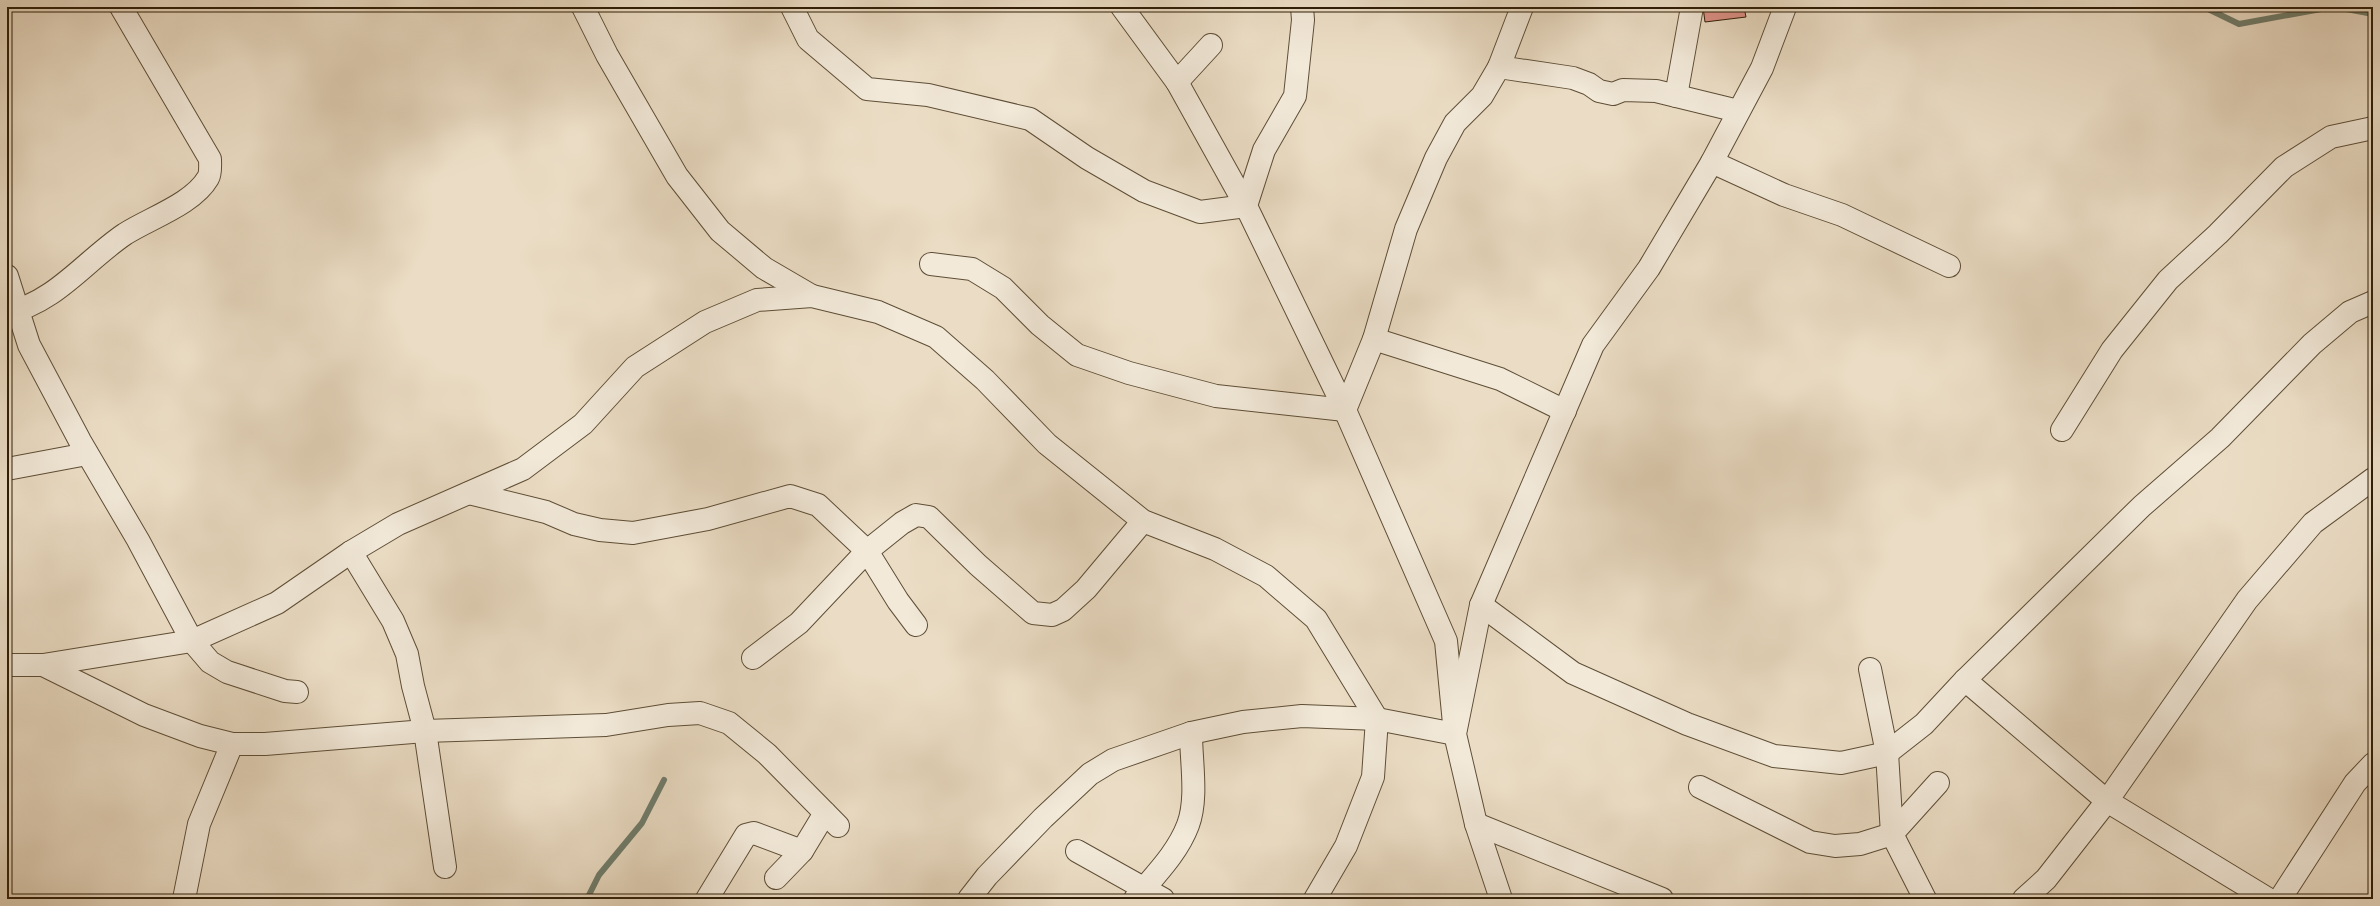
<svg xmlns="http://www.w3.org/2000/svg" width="2380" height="906" font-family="'Libre Bodoni',serif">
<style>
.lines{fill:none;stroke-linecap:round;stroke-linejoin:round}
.stream{stroke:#6f7d6c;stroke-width:6}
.building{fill:#df9289;stroke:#2f1e07}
.minor-casing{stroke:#5e4e36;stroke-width:24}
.tertiary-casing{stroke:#5e4e36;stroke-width:24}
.minor{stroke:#f2e9d9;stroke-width:22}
.tertiary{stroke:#f2e9d9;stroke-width:22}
</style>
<rect width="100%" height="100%" fill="#ebddc5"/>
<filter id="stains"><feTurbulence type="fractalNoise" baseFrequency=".005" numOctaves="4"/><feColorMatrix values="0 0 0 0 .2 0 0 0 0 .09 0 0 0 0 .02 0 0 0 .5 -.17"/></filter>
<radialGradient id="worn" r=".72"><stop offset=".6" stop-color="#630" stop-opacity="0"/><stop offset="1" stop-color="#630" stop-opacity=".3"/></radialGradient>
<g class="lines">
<g class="stream">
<polyline points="2204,7 2239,24 2332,7"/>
<polyline points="2336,7 2373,14"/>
<polyline points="587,899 599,875 642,823 664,780"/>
</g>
</g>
<polygon class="building" points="1703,7 1744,7 1746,17 1705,22"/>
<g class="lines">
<g class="minor-casing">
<g id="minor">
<polyline points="583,7 607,55 677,176 720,231 764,268 812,296"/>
<polyline points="792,7 808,39 867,89 928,95 1030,119 1087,158 1144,191 1200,212 1246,206 1264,150 1295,96 1303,20 1302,7"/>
<polyline points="1499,67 1573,78 1589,84 1599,91 1613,94 1623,90 1656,91 1738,111"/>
<polyline points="1177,82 1211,45"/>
<polyline points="1676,96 1692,7"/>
<polyline points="1712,162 1784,195 1842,215 1949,266"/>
<polyline points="931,264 972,269 1003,288 1040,325 1077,355 1129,373 1216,396 1345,410 1374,339 1406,229 1436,158 1455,123 1482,96 1499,67 1522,7"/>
<polyline points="7,276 29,345 80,441 138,540 192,641 210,662 227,672 285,691 297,692"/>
<path d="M7,313C56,302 85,261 125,234C150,218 193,204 208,178C211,173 210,164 210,159L121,7"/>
<polyline points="1374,339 1500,379 1565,411"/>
<polyline points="2062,430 2112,350 2168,280 2218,234 2284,167 2331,137 2373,128"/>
<polyline points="7,469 87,454"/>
<polyline points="469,493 546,512 574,524 600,530 633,533 708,519 790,496 818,505 867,551 898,601 916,625"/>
<polyline points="351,552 393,621 407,654 413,686 425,731 445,867"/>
<polyline points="1481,605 1573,673 1687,724 1774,756 1841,763 1887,753 1924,724 1965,680 2142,506 2220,438 2312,344 2350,312 2373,302"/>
<polyline points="753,658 799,623 867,551 902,523 916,515 929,517 978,565 1033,613 1052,615 1063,610 1086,589 1143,521"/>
<polyline points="7,665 43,665 192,641 277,603 351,552 398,524 523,469 583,424 635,367 705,322 757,300 812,296 878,312 936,337 985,380 1047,444 1143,521 1215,549 1266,576 1316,619 1377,719 1373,777 1346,846 1315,899"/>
<polyline points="43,665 144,715 200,736 232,744 265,744 425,731 606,725 668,715 700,713 729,723 767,754 838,826"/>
<polyline points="1870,669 1887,753 1892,834 1925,899"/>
<polyline points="1965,680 2107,801 2268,899"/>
<polyline points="1700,787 1810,842 1835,846 1860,844 1892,834 1938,783"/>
<polyline points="1476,824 1662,899"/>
<polyline points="1077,851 1163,899"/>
<polyline points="776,878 802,851 825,813"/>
<polyline points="184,899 199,824 232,744"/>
<polyline points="707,899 746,835 754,833 802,851"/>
<polyline points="969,899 987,876 1043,818 1090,774 1113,760 1191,733 1243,722 1302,716 1377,719 1455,734 1446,641 1345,410 1246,206 1177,82 1122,7"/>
<path d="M1135,899C1154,876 1177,854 1188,825C1198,798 1191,762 1191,733"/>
<polyline points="2024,899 2046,879 2107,801 2247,600 2313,523 2373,479"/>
<polyline points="2280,899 2355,783 2373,764"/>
</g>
</g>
<g class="tertiary-casing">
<polyline id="tertiary" points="1501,899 1476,824 1455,734 1481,605 1593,345 1649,268 1712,162 1762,68 1785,7"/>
</g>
<use href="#minor" class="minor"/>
<use href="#tertiary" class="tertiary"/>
</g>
<rect width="2380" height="906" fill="none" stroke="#ebddc5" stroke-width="24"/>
<rect x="8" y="8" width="2364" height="890" fill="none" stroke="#2f1e07" stroke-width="2"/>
<rect x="12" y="12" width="2356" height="882" fill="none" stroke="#2f1e07"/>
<rect width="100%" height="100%" filter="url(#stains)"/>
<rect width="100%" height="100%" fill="url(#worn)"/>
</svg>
